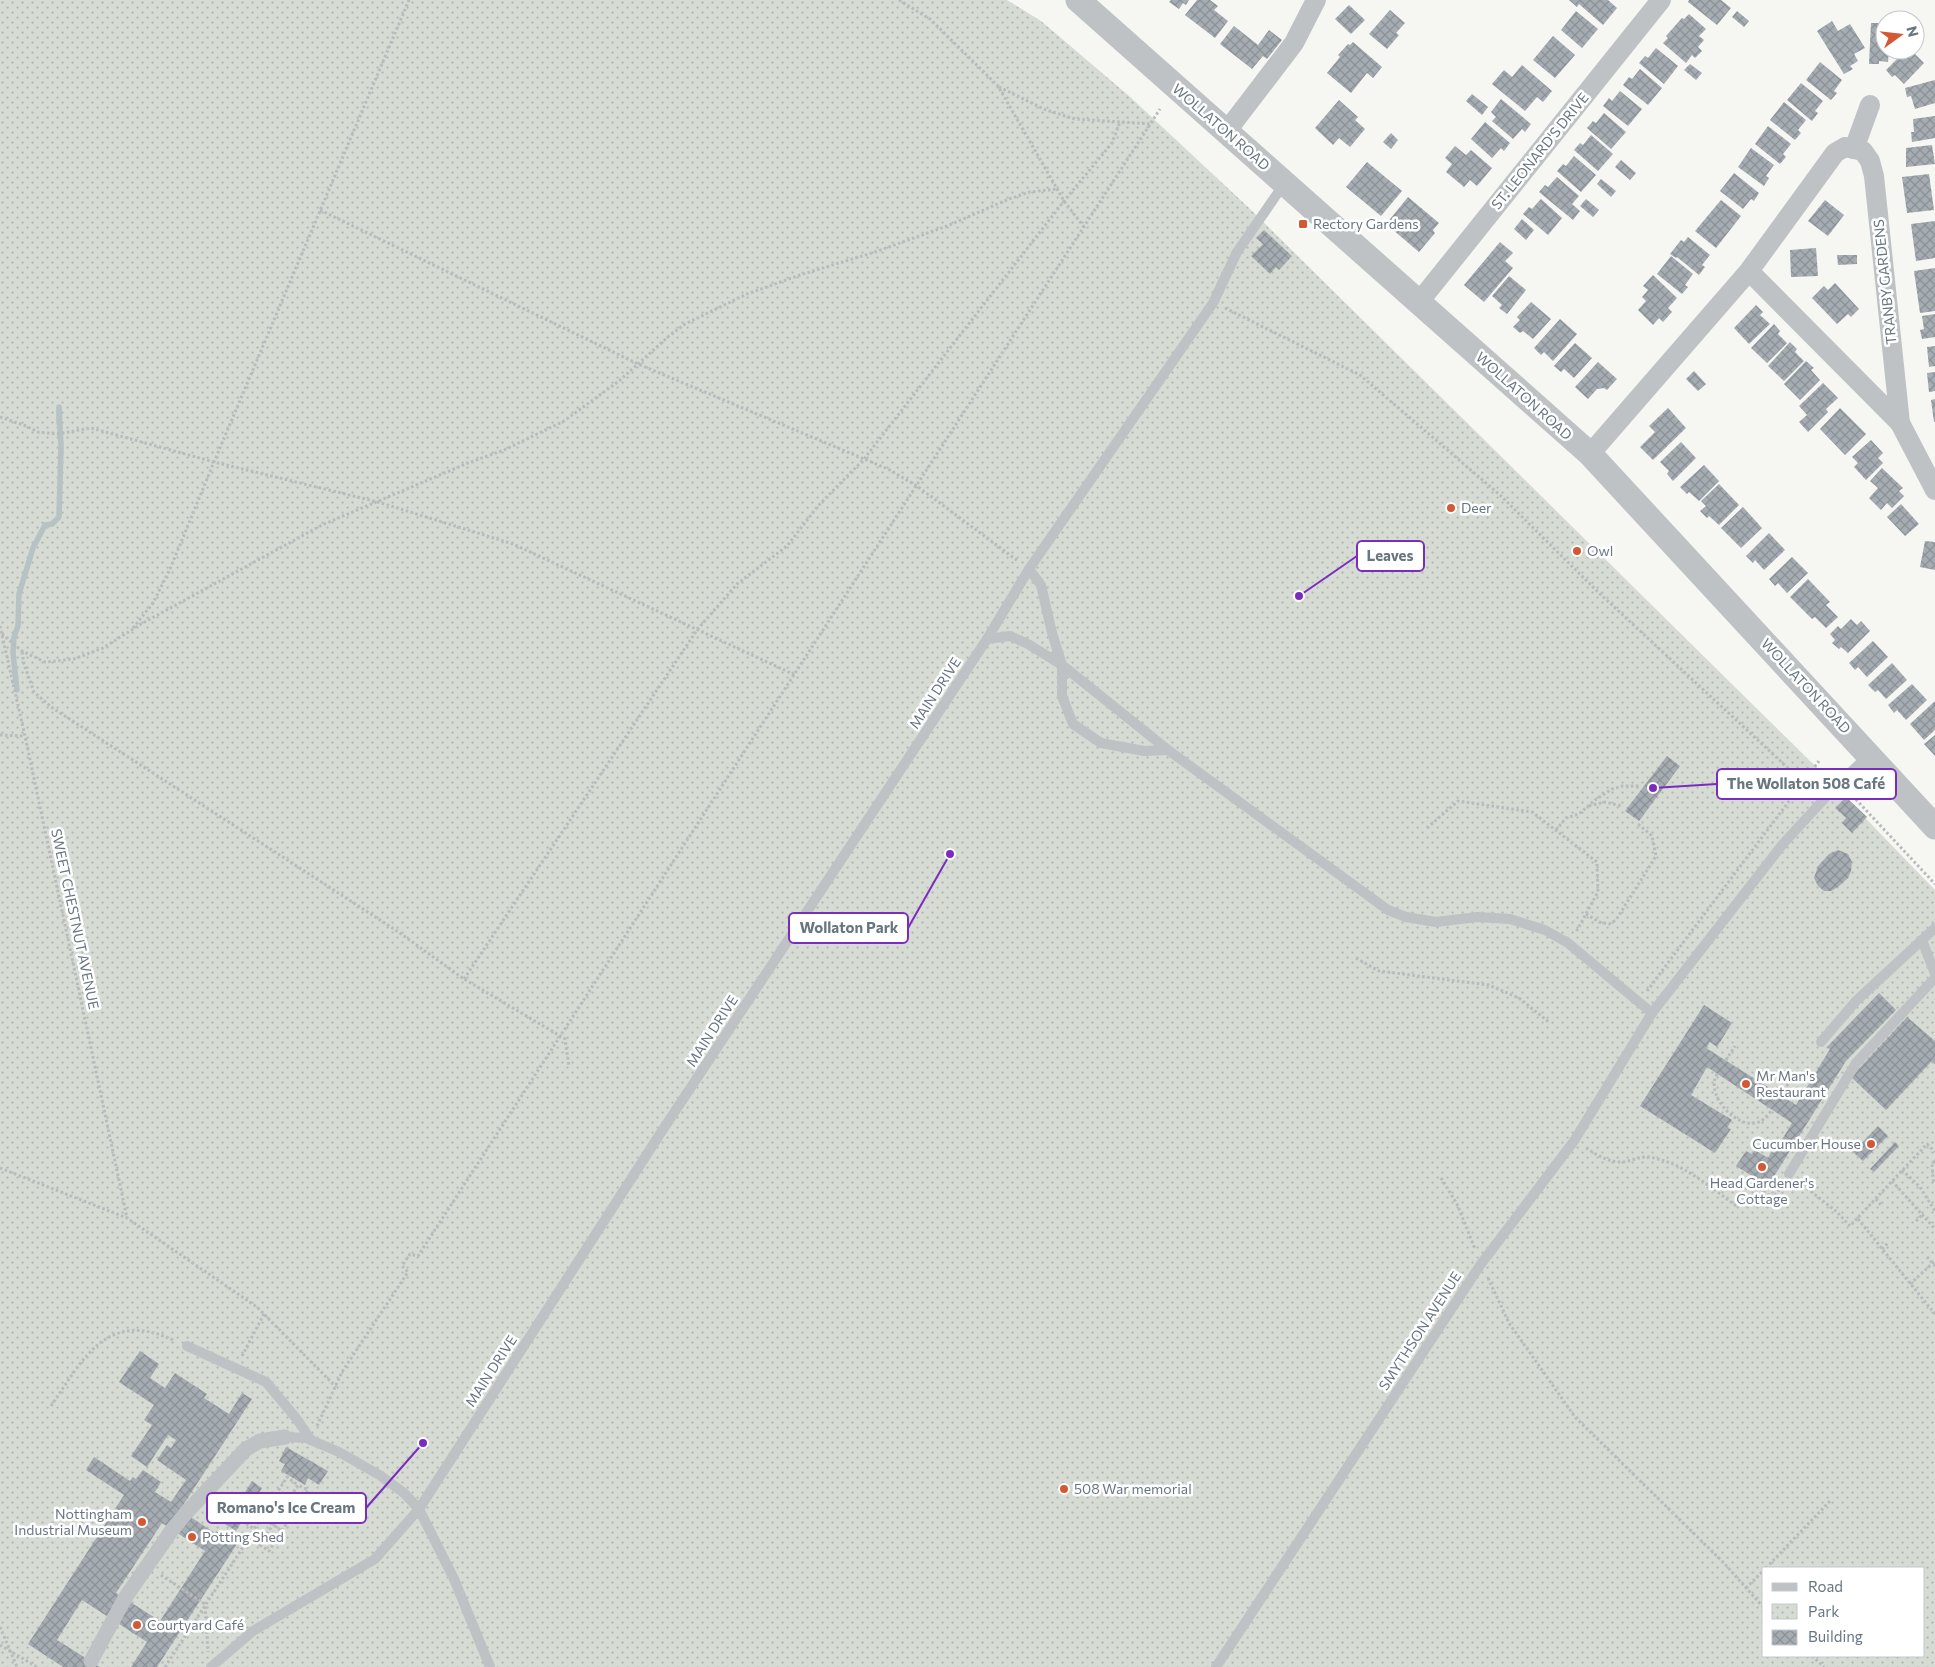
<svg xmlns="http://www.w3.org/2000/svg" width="1935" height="1667" font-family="Commissioner,sans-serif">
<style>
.park{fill:url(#park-dots);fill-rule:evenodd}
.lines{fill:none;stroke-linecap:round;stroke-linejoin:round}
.stream{stroke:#b7c2c5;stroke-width:5.5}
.building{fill:url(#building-cross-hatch);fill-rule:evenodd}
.path{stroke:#b8bbbd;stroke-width:3;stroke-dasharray:2.5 2.5;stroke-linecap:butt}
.service{stroke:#bec2c5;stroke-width:10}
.pedestrian{stroke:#bec2c5;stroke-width:15}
.minor{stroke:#bec2c5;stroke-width:20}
.tertiary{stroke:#bec2c5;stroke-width:25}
.poi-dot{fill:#d35936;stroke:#fff;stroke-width:2}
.labels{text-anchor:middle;stroke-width:5;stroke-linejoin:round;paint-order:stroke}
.street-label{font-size:14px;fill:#687682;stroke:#fff}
.poi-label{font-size:14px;fill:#687682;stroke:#fff;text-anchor:start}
.leader{fill:none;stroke:#7b2cbf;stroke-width:2}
.callout-dot{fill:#7b2cbf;stroke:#fff;stroke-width:2}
.callout{fill:#fff;stroke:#7b2cbf;stroke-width:2}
.callout-label{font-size:15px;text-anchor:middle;font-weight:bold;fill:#687682}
</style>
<defs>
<pattern id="park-dots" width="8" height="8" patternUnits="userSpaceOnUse" patternTransform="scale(1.25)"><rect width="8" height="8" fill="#d6dbd3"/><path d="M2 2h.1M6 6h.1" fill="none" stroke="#b1b6b1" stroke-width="1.8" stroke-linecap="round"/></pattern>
<pattern id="building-cross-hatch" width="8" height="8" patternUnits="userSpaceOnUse" patternTransform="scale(1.25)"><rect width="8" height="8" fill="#a6adb2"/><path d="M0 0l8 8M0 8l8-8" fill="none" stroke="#8b9196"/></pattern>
</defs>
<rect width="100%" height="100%" fill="#f6f6f3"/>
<path class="park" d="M0,0H1007L1041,21L1129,96L1248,207L1815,766L1935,890V1667H0ZM1764,1568H1924V1656H1764Z"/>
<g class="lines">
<polyline class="stream" points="17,690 13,653 14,637 18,626 19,594 33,548 45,525 52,524 59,517 61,447 59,407 59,423"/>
</g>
<g class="building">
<polygon points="1171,0 1189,0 1186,5 1183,3 1179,9 1169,2"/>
<polygon points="1197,0 1210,0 1218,6 1214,10 1228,21 1215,38 1185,15"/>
<polygon points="1569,0 1608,0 1617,8 1603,25 1579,4 1577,7"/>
<polygon points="1689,0 1721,0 1731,8 1717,25 1688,2"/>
<polygon points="1349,5 1365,20 1351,34 1335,19"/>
<polygon points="1390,10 1405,23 1396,33 1399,35 1387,49 1369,34"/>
<polygon points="1576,11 1598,29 1582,48 1561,30"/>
<polygon points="1737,11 1749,21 1744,27 1732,17"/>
<polygon points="1689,14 1706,29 1699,36 1704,40 1698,47 1702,51 1695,58 1692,55 1686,63 1663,43 1668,38 1666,36 1682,18 1684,19"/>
<polygon points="1832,21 1838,31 1850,24 1865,48 1854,54 1858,61 1850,66 1853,69 1844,74 1817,31"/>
<polygon points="1871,23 1885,23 1885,50 1889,50 1888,62 1879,61 1879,64 1869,64"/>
<polygon points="1234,26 1258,45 1269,30 1282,40 1267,59 1263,56 1252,69 1220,44"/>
<polygon points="1553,36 1575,55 1555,78 1533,60"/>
<polygon points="1353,42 1382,67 1373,78 1367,73 1351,93 1327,73 1340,57 1338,55 1348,44 1350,45"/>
<polygon points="1656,48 1678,66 1664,84 1639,63 1645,56 1648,58"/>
<polygon points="1906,50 1911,50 1924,63 1904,84 1895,75 1892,77 1886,70"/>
<polygon points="1820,62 1842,80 1834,91 1837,93 1831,100 1806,80"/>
<polygon points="1690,64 1702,73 1696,80 1684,70"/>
<polygon points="1522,65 1552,91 1543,102 1537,97 1525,111 1492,84 1504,70 1512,77"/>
<polygon points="1640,69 1662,88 1648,105 1623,85 1629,77 1632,79"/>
<polygon points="1935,80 1935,103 1915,109 1911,96 1907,97 1905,88"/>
<polygon points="1801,83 1823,101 1815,111 1818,113 1812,121 1787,100"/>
<polygon points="1620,91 1642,109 1628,126 1603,106 1609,98 1612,101"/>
<polygon points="1472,94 1488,107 1482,115 1466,101"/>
<polygon points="1501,99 1531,124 1525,132 1522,129 1513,139 1492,121 1496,117 1491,112"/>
<polygon points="1339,100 1358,117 1355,120 1365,129 1350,147 1339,138 1333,145 1315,128"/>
<polygon points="1784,102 1806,120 1798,130 1801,133 1795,140 1770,120"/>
<polygon points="1604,113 1626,132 1611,149 1587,128 1593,121 1596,123"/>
<polygon points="1935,116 1935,138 1912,142 1911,132 1914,132 1913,119"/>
<polygon points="1485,122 1510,143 1504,151 1501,148 1492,158 1471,139"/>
<polygon points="1768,126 1791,144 1783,154 1786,157 1780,164 1755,144"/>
<polygon points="1391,133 1398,140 1391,149 1383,142"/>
<polygon points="1591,135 1613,154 1598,171 1574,150 1580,143 1583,145"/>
<polygon points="1932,145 1935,164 1906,167 1906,148"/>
<polygon points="1455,146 1466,155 1471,150 1492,168 1477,186 1470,180 1464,187 1446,172 1452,164 1445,158"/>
<polygon points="1751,148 1774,165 1766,176 1769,178 1764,186 1738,167"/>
<polygon points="1574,156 1596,175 1581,192 1557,171 1563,164 1566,166"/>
<polygon points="1621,160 1636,173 1630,180 1615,167"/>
<polygon points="1367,162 1402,191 1381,216 1346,187"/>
<polygon points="1734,173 1759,193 1754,201 1751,199 1743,209 1720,191"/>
<polygon points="1929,174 1934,210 1907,213 1902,177"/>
<polygon points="1557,177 1579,196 1572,204 1580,211 1573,220 1539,192 1545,185 1548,187"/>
<polygon points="1601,179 1616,191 1611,197 1597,184"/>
<polygon points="1408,197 1439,223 1433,230 1435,233 1419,252 1386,224"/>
<polygon points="1541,199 1562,218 1548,235 1523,214 1529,207 1532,209"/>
<polygon points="1586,199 1599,210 1593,217 1580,206"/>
<polygon points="1721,200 1741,216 1716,248 1695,231"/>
<polygon points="1825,200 1844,215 1828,236 1808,221"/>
<polygon points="1522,219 1534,230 1526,240 1514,229"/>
<polygon points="1935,221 1935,258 1916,261 1911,224"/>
<polygon points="1264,230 1292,256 1279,270 1276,267 1270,274 1251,256 1263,244 1256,238"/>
<polygon points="1688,237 1710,255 1702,265 1705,267 1699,275 1677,257 1676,258 1670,254 1681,240 1684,242"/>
<polygon points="1500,242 1513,253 1505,261 1513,268 1484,302 1464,285"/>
<polygon points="1816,248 1818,276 1791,277 1790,250"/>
<polygon points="1837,255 1857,255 1857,264 1838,265"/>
<polygon points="1671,256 1693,274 1685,285 1688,287 1682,294 1657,274"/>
<polygon points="1935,268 1935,311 1920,313 1914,271"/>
<polygon points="1653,275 1677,298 1668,308 1672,312 1663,322 1659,318 1653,325 1638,310 1646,301 1642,297 1648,290 1643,286"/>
<polygon points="1509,276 1526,290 1507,314 1499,308 1502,305 1492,296"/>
<polygon points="1835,283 1859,309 1851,317 1848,314 1837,324 1812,298 1824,286 1828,290"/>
<polygon points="1531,302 1551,319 1533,339 1523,331 1520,333 1513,327 1520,320 1517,317"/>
<polygon points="1756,305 1763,312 1760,315 1770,324 1749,344 1734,328"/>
<polygon points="1935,314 1935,337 1922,339 1920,330 1924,329 1922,316"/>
<polygon points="1560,319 1577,334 1553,361 1544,352 1541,355 1534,348"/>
<polygon points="1774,324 1780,331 1778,334 1787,343 1767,363 1751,348"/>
<polygon points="1790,342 1797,349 1795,352 1804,361 1784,381 1768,366"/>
<polygon points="1575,343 1592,358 1574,378 1564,369 1561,372 1554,366"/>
<polygon points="1935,346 1935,366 1929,367 1927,347"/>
<polygon points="1806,361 1814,368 1811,370 1820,380 1800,400 1784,384"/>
<polygon points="1598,362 1617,379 1607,390 1604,388 1597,389 1588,399 1575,387"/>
<polygon points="1694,371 1706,384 1698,391 1686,379"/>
<polygon points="1935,372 1935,391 1929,392 1927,373"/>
<polygon points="1823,383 1838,398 1826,409 1828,412 1808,432 1799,422 1807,415 1799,406"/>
<polygon points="1935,399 1935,422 1934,422 1931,400"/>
<polygon points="1668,408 1686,428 1653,460 1640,447 1655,432 1649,426"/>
<polygon points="1840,408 1866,434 1845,455 1820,429"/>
<polygon points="1871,440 1883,453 1878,458 1883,463 1866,480 1854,467 1858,463 1852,457"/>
<polygon points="1681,442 1696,458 1673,481 1667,474 1669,471 1660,462"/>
<polygon points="1704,465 1719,481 1699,501 1689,492 1687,494 1680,487"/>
<polygon points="1882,468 1903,488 1899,491 1904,496 1892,508 1887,503 1881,510 1869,498 1878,488 1870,481"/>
<polygon points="1719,484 1739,505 1719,525 1709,516 1707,518 1700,511 1706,506 1701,501"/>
<polygon points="1901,504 1919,524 1905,536 1887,517"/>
<polygon points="1743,507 1762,528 1741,548 1721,528"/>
<polygon points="1769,533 1785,550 1764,570 1755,560 1753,563 1746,556"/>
<polygon points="1925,541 1935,542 1935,570 1920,567"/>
<polygon points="1792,557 1808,573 1787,593 1778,583 1775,586 1769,579"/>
<polygon points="1808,579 1830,602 1826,605 1838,617 1826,628 1815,617 1812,619 1790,597"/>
<polygon points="1851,619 1857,625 1861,621 1870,631 1848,653 1841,647 1839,649 1832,643 1835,640 1830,634 1838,626 1841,629"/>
<polygon points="1873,641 1888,657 1867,677 1858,667 1855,670 1849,663"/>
<polygon points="1892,663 1907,680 1886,699 1878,690 1875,692 1868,685"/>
<polygon points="1912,684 1927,700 1906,720 1897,710 1894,713 1888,705"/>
<polygon points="1935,701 1935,730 1924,740 1910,724"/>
<polygon points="1935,735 1935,756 1924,744"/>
<polygon points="1667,756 1680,766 1639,821 1625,811"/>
<polygon points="1846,797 1867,817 1852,833 1842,823 1846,818 1835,808"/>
<polygon points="1838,850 1848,854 1852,862 1851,871 1848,878 1838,887 1831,891 1824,891 1818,886 1814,878 1818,866 1829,854"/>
<polygon points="1879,993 1896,1010 1846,1061 1768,1186 1736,1166 1746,1151 1752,1154 1755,1150 1768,1158 1771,1152 1774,1153 1792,1123 1707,1067 1691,1095 1732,1120 1727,1128 1731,1129 1715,1153 1640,1106 1704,1005 1732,1023 1717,1047 1710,1042 1706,1048 1796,1105 1830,1049 1827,1047"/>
<polygon points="1907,1017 1935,1041 1935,1064 1932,1061 1886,1110 1851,1077"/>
<polygon points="1878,1126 1888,1136 1863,1161 1853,1152"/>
<polygon points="1895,1142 1899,1146 1874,1172 1870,1169"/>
<path d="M140,1351L159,1364L150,1378L165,1388L175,1373L207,1394L204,1398L229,1414L242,1393L252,1399L180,1510L215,1533L216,1531L237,1544L157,1667H131L147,1642L82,1600L57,1640L100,1667H63L28,1644L124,1495L86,1470L94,1457L130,1481L133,1477L136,1479L143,1470L161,1482L155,1492L171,1502L186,1480L157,1460L167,1445L171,1448L176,1440L168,1435L147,1467L131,1456L152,1425L144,1420L154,1405L119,1382ZM162,1523L205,1551L160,1621L116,1593Z"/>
<polygon points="286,1447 328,1471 319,1485 308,1478 305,1485 281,1471 285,1464 279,1461"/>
<polygon points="252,1481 262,1488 236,1531 225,1524"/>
</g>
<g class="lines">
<g class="path">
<polyline points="899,0 930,19 998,86 1064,201 1084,227"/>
<polyline points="999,87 1046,110 1075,119 1151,124"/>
<polyline points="320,210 638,364 888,469 917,486 1018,561"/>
<polyline points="1225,308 1360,375 1500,495 1598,592 1803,782"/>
<polyline points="0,417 26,426 38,432 57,434 91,428 214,462 378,502 513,544 795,675"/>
<polyline points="0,626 25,736 127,1218"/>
<polyline points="133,628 153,603 170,569 214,462 409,0"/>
<polyline points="2,634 22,651 45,662 74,659 103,648 141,624 322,525 468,463 504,450 564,421 619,381 669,336 685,324 747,294 800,275 875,252 947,226 1009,199 1030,192 1057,189"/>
<polyline points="22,652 24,664 34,692 51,707 397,931 464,979 562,1037 565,1039 569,1067"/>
<polyline points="0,735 25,736"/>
<polyline points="1849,792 1935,884"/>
<polyline points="1589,806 1605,802 1622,806"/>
<polyline points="1427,828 1458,801 1532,812 1597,862 1598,892 1576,932"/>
<polyline points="1556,830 1566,818 1579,814 1595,800 1612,789 1623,786 1641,786"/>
<polyline points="1586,914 1599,922 1609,924 1616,920 1656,856 1652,836 1638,824"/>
<polyline points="1356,958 1379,971 1489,985 1519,998 1550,1023"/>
<polyline points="464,979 697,630 737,584 787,546 818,506 864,459 1064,201 1112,143 1120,122"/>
<polyline points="1647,991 1819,761"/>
<polyline points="1726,1060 1735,1046"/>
<path d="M1717,1074C1704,1096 1740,1133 1761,1121C1765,1119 1769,1113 1772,1110"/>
<polyline points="1782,1095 1790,1080"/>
<path d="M1586,1148C1597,1155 1608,1162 1621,1162C1630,1162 1639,1156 1648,1157C1680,1161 1709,1186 1735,1205L1750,1182L1773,1198L1782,1186"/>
<polyline points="1935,1161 1932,1163 1933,1180 1935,1182"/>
<polyline points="0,1168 127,1218 257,1307 336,1387"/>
<polyline points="1902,1170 1920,1187 1935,1211"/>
<polyline points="1441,1178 1457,1204 1475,1249"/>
<polyline points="1892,1181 1935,1229"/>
<polyline points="1799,1182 1837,1212 1850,1226 1927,1144 1935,1152"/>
<polyline points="1876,1199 1881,1205"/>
<polyline points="1858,1219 1935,1314"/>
<polyline points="1916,1221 1922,1215"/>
<polyline points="1882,1249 1888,1243"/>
<polyline points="1927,1257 1935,1266"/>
<polyline points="1488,1278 1509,1323 1575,1417 1724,1563 1764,1608"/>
<polyline points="1910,1284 1935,1261"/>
<polyline points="242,1356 264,1314"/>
<path d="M51,1406C84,1358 107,1308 175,1341"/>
<polyline points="317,1426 342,1372 408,1272 402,1266 410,1254 418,1256 1160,109"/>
<polyline points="274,1497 295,1511"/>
<polyline points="262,1517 282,1531"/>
<polyline points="249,1538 254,1529"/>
<polyline points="260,1545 269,1551 308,1490 298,1485"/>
<polyline points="1766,1568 1830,1501"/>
<polyline points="161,1575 205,1604 208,1652"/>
<polyline points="1746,1588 1764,1570"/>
<polyline points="0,1627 17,1667"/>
<polyline points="0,1645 37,1667"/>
<polyline points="1812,1656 1824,1667"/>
<polyline points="165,1667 249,1538 260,1545 298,1485 287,1477 254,1529 242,1521"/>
</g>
<g class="service">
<polyline points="1029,569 1041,585 1052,633 1062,665 1168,750 1388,910 1406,917 1436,922 1477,917 1510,919 1545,930 1568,943 1652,1013"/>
<polyline points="987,639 1010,636 1028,644 1062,665 1062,696 1073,724 1101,743 1144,751 1168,750"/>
<polyline points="1922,940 1935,974"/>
<polyline points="1821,1042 1856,1001 1935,928"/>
<polyline points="1789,1174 1856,1063 1935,978"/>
<polyline points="187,1346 266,1382 296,1418 311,1440"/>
<polyline points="285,1437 306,1438 339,1452 381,1476 404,1493 419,1509 454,1579 490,1667"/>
<polyline points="211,1667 253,1631 375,1559 419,1509 660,1134 987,639 1029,569 1213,303 1237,252 1284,184"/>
<polyline points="1216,1667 1481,1264 1574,1141 1652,1013 1782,845 1835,787 1869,755"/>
</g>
<polyline class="pedestrian" points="91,1661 125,1598 172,1530 186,1513 246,1449 260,1441 285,1437"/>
<g class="minor">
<polyline points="1226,132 1294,43 1316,0"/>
<polyline points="1854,149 1870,105"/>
<polyline points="1419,302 1661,0"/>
<polyline points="1900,423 1935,490"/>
<polyline points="1590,454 1749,271 1835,153 1845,147 1863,151 1870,161 1874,176 1900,423 1749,271"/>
</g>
<polyline class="tertiary" points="1078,0 1590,454 1935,827"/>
</g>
<g class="poi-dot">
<rect x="1298" y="219" width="10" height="10" rx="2.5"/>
<circle cx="1451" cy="508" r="5"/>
<circle cx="1577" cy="551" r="5"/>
<circle cx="1746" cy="1084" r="5"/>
<circle cx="1871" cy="1144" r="5"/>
<circle cx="1762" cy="1167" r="5"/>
<circle cx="1064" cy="1489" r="5"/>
<circle cx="142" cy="1522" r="5"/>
<circle cx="192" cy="1537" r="5"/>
<circle cx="137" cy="1625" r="5"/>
</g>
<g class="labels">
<g class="street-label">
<text transform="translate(1221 127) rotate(41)" y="5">WOLLATON ROAD</text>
<text transform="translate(1540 151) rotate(-51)" y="5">ST. LEONARD'S DRIVE</text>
<text transform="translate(1885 282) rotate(-96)" y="5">TRANBY GARDENS</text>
<text transform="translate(1524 396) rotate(42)" y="5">WOLLATON ROAD</text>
<text transform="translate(1806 686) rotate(47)" y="5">WOLLATON ROAD</text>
<text transform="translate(935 693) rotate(-57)" y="5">MAIN DRIVE</text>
<text transform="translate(75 919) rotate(78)" y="5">SWEET CHESTNUT AVENUE</text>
<text transform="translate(712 1031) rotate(-57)" y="5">MAIN DRIVE</text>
<text transform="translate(1420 1331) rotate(-57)" y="5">SMYTHSON AVENUE</text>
<text transform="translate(491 1371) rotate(-57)" y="5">MAIN DRIVE</text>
</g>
<g class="poi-label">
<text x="1313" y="229">Rectory Gardens</text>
<text x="1461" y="513">Deer</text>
<text x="1587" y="556">Owl</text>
<text x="1756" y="1081">Mr Man's<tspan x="1756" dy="16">Restaurant</tspan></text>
<text x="1861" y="1149" text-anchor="end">Cucumber House</text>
<text x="1762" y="1188" text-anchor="middle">Head Gardener's<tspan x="1762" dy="16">Cottage</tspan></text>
<text x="1074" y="1494">508 War memorial</text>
<text x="132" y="1519" text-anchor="end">Nottingham<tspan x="132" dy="16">Industrial Museum</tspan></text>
<text x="202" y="1542">Potting Shed</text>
<text x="147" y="1630">Courtyard Café</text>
</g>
</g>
<path class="leader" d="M1299 596L1357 556M1653 788L1717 784M950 854L908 928M423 1443L366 1508"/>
<g class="callout-dot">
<circle cx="1299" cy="596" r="5"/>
<circle cx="1653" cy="788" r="5"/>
<circle cx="950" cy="854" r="5"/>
<circle cx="423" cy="1443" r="5"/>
</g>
<g class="callout">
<rect x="1357" y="541" width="67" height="30" rx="5"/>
<rect x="1717" y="769" width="179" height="30" rx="5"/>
<rect x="789" y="913" width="119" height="30" rx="5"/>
<rect x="207" y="1493" width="159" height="30" rx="5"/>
</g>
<g class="callout-label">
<text x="1390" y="561">Leaves</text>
<text x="1806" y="789">The Wollaton 508 Café</text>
<text x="849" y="933">Wollaton Park</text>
<text x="286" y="1513">Romano's Ice Cream</text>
</g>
<rect x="1762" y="1567" width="162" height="90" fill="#ffffff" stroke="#c3c8cd"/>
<rect x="1772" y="1583" width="25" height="8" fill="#bec2c5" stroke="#c3c8cd"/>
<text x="1808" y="1592" font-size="15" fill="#687682">Road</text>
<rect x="1772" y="1604" width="25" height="15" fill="url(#park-dots)" stroke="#c3c8cd"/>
<text x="1808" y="1617" font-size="15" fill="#687682">Park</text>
<rect x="1772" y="1630" width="25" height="15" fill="url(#building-cross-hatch)" stroke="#c3c8cd"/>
<text x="1808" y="1642" font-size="15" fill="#687682">Building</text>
<g transform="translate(1900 35) rotate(75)"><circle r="24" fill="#ffffff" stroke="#c3c8cd"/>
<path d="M0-4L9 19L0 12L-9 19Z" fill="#d35936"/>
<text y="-8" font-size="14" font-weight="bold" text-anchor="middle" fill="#687682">N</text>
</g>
</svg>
